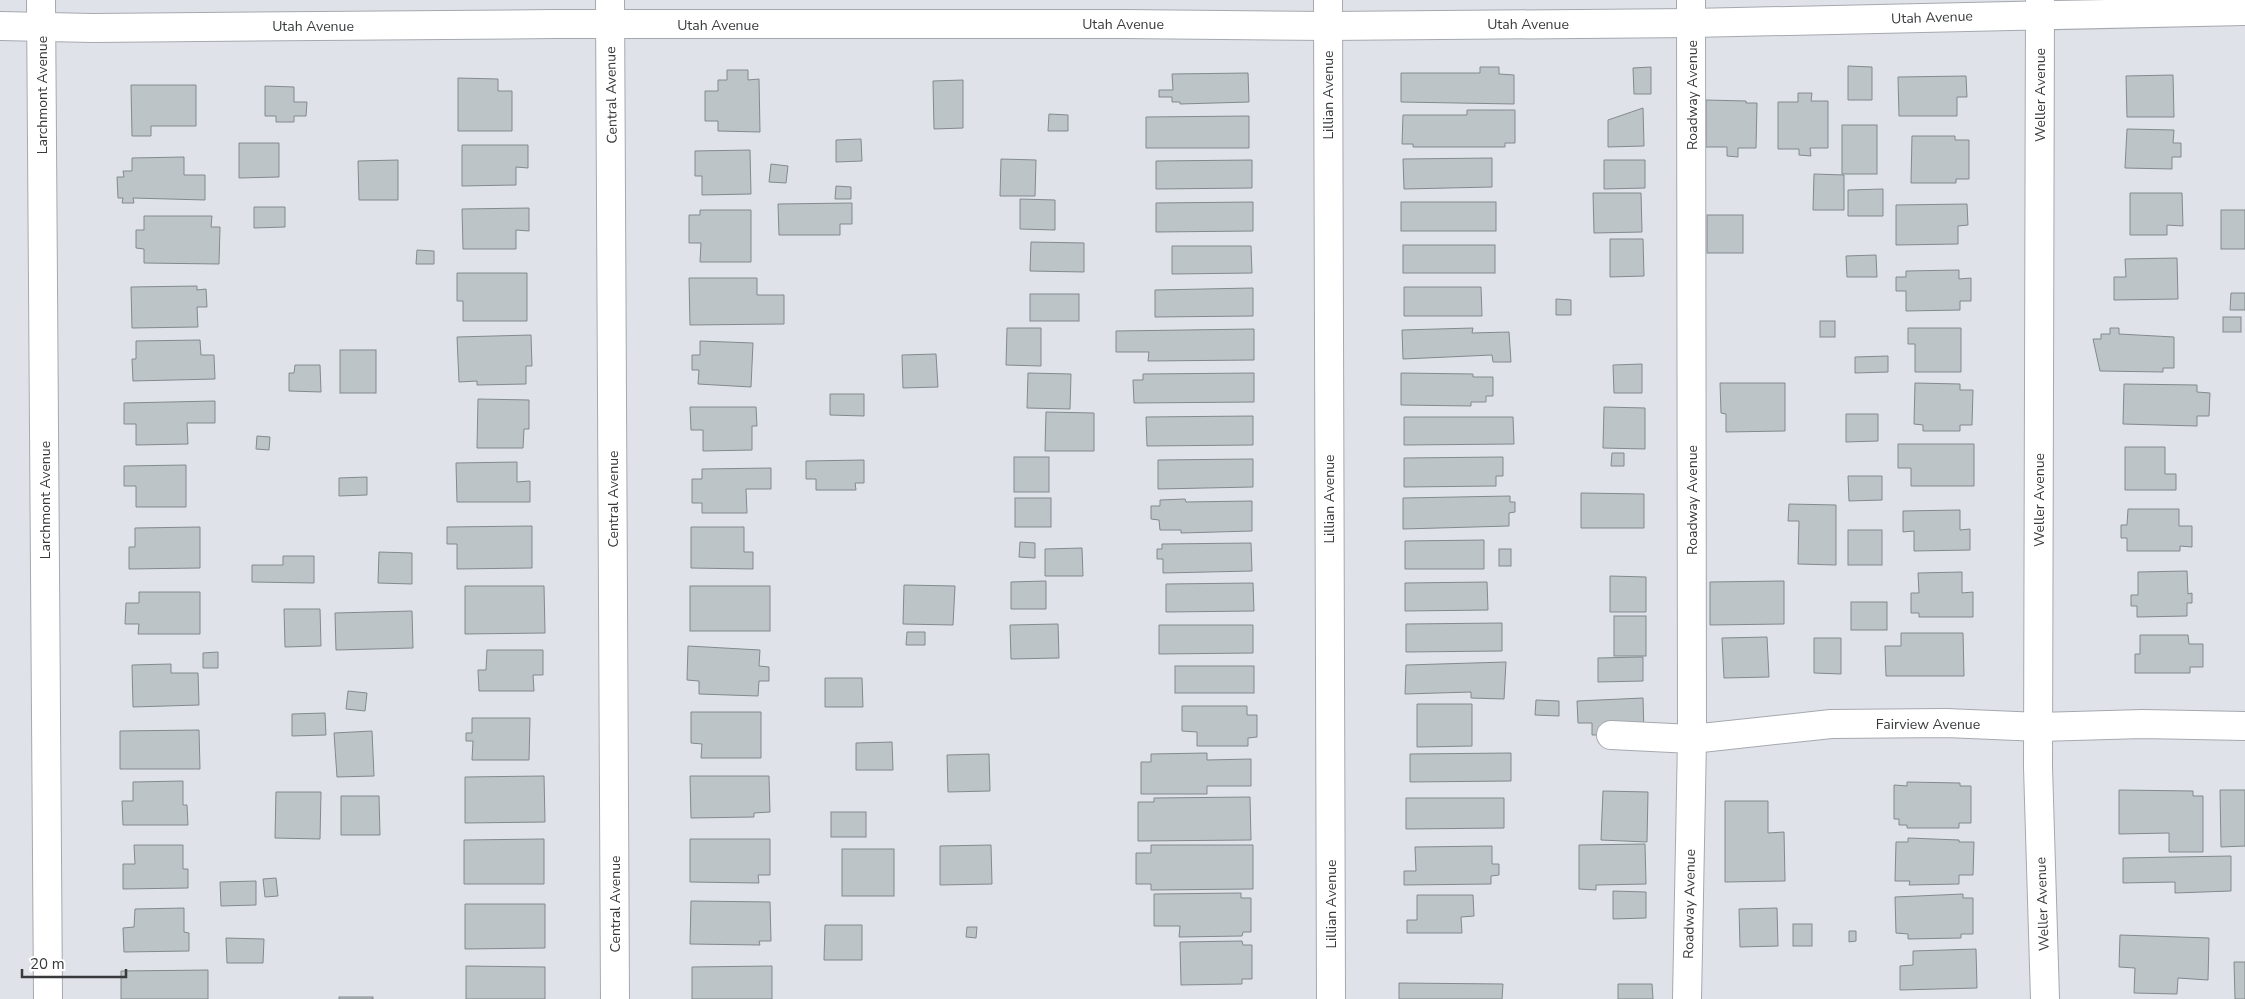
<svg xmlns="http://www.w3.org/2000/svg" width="2245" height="999" font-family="'Nunito Sans',sans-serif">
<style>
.building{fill:#bcc4c8;stroke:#828a8d}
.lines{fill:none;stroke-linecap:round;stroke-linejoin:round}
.minor-casing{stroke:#a5a9af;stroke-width:30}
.minor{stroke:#fff;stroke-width:28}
.labels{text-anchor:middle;stroke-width:4;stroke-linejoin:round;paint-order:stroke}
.street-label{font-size:14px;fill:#37393b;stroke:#fff}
</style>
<rect width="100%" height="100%" fill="#dfe3e9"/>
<g class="building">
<polygon points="1848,66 1872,67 1872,100 1848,100"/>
<polygon points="1480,67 1499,67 1499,74 1514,75 1514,104 1401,102 1401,73 1480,73"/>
<polygon points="1651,67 1651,94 1634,94 1633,68"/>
<polygon points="727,70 748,70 748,80 759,79 760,132 718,131 718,121 705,121 705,91 718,91 718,80 727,80"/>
<polygon points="1248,73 1249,102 1180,104 1180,102 1172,102 1172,97 1159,97 1159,90 1173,90 1172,74"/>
<polygon points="2173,75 2174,117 2127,117 2126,76"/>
<polygon points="1966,76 1967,97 1957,97 1957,116 1899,116 1898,77"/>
<polygon points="458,78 498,79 498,91 512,91 512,131 458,131"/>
<polygon points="963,80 963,128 934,129 933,81"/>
<polygon points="131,85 196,85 196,126 151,126 151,136 132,136"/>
<polygon points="265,86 294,87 294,102 307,102 306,116 294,116 294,122 276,122 276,116 265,116"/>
<polygon points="1798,93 1812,93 1811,101 1828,101 1828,148 1810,148 1811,156 1799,155 1799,149 1778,149 1778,102 1798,102"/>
<polygon points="1706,100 1746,101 1746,103 1757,103 1756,148 1738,148 1738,157 1727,156 1727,147 1706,147"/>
<polygon points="1643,108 1644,146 1608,147 1608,120"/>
<polygon points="1467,110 1515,110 1515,143 1505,143 1505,147 1413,147 1413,144 1402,144 1403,115 1467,115"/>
<polygon points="1049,114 1068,115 1068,131 1048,131"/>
<polygon points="1249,116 1249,148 1146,148 1146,117"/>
<rect x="1842" y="125" width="35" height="49"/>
<polygon points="2127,129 2174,130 2173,143 2181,143 2181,157 2172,157 2172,169 2125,168"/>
<polygon points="1912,136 1955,136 1955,140 1969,140 1969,179 1956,179 1956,183 1911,183"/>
<polygon points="861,139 862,161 836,162 836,140"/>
<polygon points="239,143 279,143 279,177 239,178"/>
<polygon points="462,145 528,145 528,168 516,167 516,185 462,186"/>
<polygon points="750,150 751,194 702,195 702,176 695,176 695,151"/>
<polygon points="184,157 184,175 205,175 205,200 133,198 134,203 122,203 123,198 118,198 117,177 124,177 123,171 132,171 132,158"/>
<polygon points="1492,158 1492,187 1404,189 1403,159"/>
<polygon points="1001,159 1036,160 1035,196 1000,196"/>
<polygon points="398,160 398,200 359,200 358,161"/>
<polygon points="1252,160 1252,188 1156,189 1156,161"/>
<polygon points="1604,160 1645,160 1645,188 1604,189"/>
<polygon points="771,164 788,166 786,183 769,182"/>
<polygon points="1814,174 1844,175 1844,210 1813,210"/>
<polygon points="836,186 851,187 851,199 835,199"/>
<polygon points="1883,189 1883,216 1848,216 1848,190"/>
<polygon points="1593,193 1641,193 1642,232 1594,233"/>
<polygon points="2130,193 2182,193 2183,226 2167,225 2167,235 2130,235"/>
<polygon points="1020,199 1055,200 1055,230 1020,229"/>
<polygon points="1253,202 1253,231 1156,232 1156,203"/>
<rect x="1401" y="202" width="95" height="29"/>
<polygon points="852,203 852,224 840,224 840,235 779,235 778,204"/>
<polygon points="1967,204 1968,225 1958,226 1958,244 1896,245 1896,205"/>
<polygon points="254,207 285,207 285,227 254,228"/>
<polygon points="529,208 529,231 516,230 516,249 463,249 462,209"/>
<polygon points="700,210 751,210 751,262 700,262 701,243 689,243 689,215 700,215"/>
<rect x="2221" y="210" width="24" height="39"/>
<rect x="1707" y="215" width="36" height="38"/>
<polygon points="144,216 212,216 211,227 220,227 219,264 144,263 144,249 136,248 136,230 144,230"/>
<polygon points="1610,239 1643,239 1644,276 1610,277"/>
<polygon points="1031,242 1084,243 1084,272 1030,271"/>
<rect x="1403" y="245" width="92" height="28"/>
<polygon points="1172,246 1251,246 1252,273 1172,274"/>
<polygon points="417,250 434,251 434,264 416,264"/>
<polygon points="1876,255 1877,277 1847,277 1846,256"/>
<polygon points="2177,258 2178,299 2114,300 2114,277 2126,277 2125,259"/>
<polygon points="1959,270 1959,279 1971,278 1971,301 1960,301 1960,310 1906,311 1906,291 1896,291 1896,277 1906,277 1906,271"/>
<polygon points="457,273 527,273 527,321 463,321 463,301 457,301"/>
<polygon points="689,278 757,278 757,295 784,295 784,324 690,325"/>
<polygon points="197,286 197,290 206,289 207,307 197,307 198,327 132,328 131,287"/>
<polygon points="1404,287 1481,287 1482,316 1404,316"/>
<polygon points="1253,288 1253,316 1155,317 1155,290"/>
<polygon points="2231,293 2245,293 2245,310 2230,310"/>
<rect x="1030" y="294" width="49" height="27"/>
<polygon points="1556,299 1571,300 1571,315 1556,315"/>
<rect x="2223" y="317" width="18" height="15"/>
<rect x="1820" y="321" width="15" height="16"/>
<polygon points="1007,328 1041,328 1041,366 1006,365"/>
<polygon points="1473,328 1472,333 1509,332 1511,362 1493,362 1492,355 1403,359 1402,330"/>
<polygon points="1908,328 1961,328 1961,372 1915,372 1915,344 1908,344"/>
<polygon points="2110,328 2119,328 2119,334 2174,337 2174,368 2163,368 2163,372 2100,371 2093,339 2101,339 2101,334 2110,334"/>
<polygon points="1254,329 1254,360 1148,361 1149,352 1116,352 1116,331"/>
<polygon points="531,335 532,366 526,366 526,384 477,385 477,381 459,382 457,337"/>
<polygon points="200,340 201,355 214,355 215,379 133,381 132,359 136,359 136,341"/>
<polygon points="700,341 753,343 751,387 698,384 699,370 692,370 692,355 700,355"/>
<rect x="340" y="350" width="36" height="43"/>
<polygon points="936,354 938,387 903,388 902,355"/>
<polygon points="1888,356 1888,372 1855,373 1855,357"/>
<polygon points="1642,364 1642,393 1614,393 1613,365"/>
<polygon points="295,365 320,365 321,392 289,391 289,373 294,373"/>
<polygon points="1028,373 1071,374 1070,409 1027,408"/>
<polygon points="1254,373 1254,402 1134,403 1133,380 1143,380 1143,374"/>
<polygon points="1401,373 1473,374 1473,377 1493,377 1493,396 1486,396 1486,402 1471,402 1471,406 1401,405"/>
<polygon points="1720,383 1785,383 1785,431 1726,432 1726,414 1721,413"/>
<polygon points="1915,383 1960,384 1960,390 1973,390 1972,425 1960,425 1960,431 1923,431 1923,425 1914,424"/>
<polygon points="2124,384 2197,385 2197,392 2210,393 2209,416 2197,416 2197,426 2123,424"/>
<polygon points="830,394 864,394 864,416 830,415"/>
<polygon points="478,399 529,400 529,429 524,429 523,448 477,448"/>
<polygon points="215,401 215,423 187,423 188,444 136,445 136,424 124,424 124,403"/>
<polygon points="690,407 756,407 757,426 752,426 752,450 703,451 703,430 691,430"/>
<polygon points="1604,407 1645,408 1645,449 1603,448"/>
<polygon points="1046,412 1094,413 1094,451 1045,451"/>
<polygon points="1846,414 1878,414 1878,441 1846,442"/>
<polygon points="1253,416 1253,445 1147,446 1146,417"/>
<polygon points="1404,417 1513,417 1514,444 1404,445"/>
<polygon points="257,436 270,437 269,450 256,449"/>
<polygon points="1898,444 1974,444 1974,486 1911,486 1911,468 1898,468"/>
<polygon points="2125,447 2165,447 2165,474 2176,474 2176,490 2125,490"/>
<polygon points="1612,453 1624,453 1624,466 1611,466"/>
<rect x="1014" y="457" width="35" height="35"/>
<polygon points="1503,457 1503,476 1496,476 1496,486 1404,487 1404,458"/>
<polygon points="1253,459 1253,487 1158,489 1158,460"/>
<polygon points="864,460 864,483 855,483 856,490 816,490 816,479 806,479 806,461"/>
<polygon points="517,462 517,482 530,481 530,502 457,502 456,463"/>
<polygon points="186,465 186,507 136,507 136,486 124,486 124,466"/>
<polygon points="771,468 771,489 746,489 747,513 702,513 702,503 692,503 692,479 702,479 702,469"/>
<polygon points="1848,476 1882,476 1882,500 1849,501"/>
<polygon points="367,477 367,495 339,496 339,478"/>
<polygon points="1581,493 1644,494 1644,528 1581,528"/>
<polygon points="1510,496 1510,502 1515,502 1515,512 1509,513 1509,526 1403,529 1403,498"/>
<rect x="1015" y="498" width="36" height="29"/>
<polygon points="1185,499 1186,502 1252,501 1252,531 1181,533 1181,530 1160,530 1159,520 1151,519 1151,506 1160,506 1160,500"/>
<polygon points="1789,504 1836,505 1836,565 1798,564 1799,521 1788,521"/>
<polygon points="2128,509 2179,509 2179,526 2192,526 2192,547 2180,546 2180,551 2127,551 2127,538 2121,538 2121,525 2127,525"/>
<polygon points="1960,510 1960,530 1970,529 1970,550 1914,551 1914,531 1903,532 1903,511"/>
<polygon points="532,526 532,568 457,569 457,544 447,544 447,527"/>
<polygon points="200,527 200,568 129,569 129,547 135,547 135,528"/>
<polygon points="691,527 744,527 744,552 753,552 753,569 691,568"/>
<rect x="1848" y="530" width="34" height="35"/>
<polygon points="1484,540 1484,569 1405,569 1405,541"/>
<polygon points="1020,542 1035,543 1035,558 1019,557"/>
<polygon points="1251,543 1252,571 1163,573 1163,559 1157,559 1157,549 1162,549 1162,544"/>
<polygon points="1082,548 1083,576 1045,576 1045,549"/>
<rect x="1499" y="549" width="12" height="17"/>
<polygon points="379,552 412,553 412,584 378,583"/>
<polygon points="283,556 314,556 314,583 252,582 252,565 283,565"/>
<polygon points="2187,571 2188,594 2192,593 2192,603 2187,603 2187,616 2137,617 2137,606 2131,606 2131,595 2138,595 2138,572"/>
<polygon points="1962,572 1962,593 1973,592 1973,617 1919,617 1919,613 1911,613 1911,593 1919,593 1918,573"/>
<polygon points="1610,576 1646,577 1646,612 1610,612"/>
<polygon points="1046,581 1046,609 1011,609 1011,582"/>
<polygon points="1784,581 1784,624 1710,625 1710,582"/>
<polygon points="1487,582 1488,610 1405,611 1405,583"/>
<polygon points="1253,583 1254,611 1166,612 1166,584"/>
<polygon points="904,585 955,586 953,625 903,624"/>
<polygon points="465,586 544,586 545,633 465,634"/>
<rect x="690" y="586" width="80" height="45"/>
<polygon points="139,592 200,592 200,634 138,634 139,624 125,624 126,603 139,603"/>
<rect x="1851" y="602" width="36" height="28"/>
<polygon points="284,609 320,609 321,646 285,647"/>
<polygon points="412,611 413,648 336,650 335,613"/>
<rect x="1614" y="616" width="32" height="40"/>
<polygon points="1502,623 1502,651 1406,652 1406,624"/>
<polygon points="1058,624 1059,658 1011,659 1010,625"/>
<polygon points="1159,625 1253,625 1253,653 1159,654"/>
<polygon points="907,632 925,632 925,645 906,645"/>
<polygon points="1901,633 1963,633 1964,676 1886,676 1885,646 1901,646"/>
<polygon points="2140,635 2188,635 2189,644 2203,644 2203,667 2190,667 2190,673 2135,673 2135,654 2140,654"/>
<polygon points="1767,637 1769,677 1724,678 1722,638"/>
<polygon points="1814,638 1841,638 1841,674 1814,673"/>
<polygon points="688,646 760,650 759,666 769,667 769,681 759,681 758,696 699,694 699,681 687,680"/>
<polygon points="487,650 543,650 543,675 533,675 534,691 479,691 478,670 486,670"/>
<polygon points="218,652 218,668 203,668 203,653"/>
<polygon points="1643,657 1643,681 1598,682 1598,658"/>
<polygon points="1506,662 1504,699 1471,698 1471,692 1405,694 1406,665"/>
<polygon points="171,664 171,673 198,673 199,705 133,707 132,665"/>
<rect x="1175" y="666" width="79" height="27"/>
<polygon points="825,678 862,678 863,707 825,707"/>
<polygon points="348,691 367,693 365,711 346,709"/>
<polygon points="1643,698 1644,734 1592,735 1592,723 1578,723 1577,701"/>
<polygon points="1536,700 1559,701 1559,716 1535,715"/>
<polygon points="1417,704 1472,704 1472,746 1417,747"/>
<polygon points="1182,706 1247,706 1247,715 1257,715 1257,737 1248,738 1248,746 1197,746 1197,732 1182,731"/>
<polygon points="691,712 761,712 761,758 701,758 702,744 691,743"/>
<polygon points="325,713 326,735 292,736 292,714"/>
<polygon points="472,718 530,718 529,760 472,760 473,741 466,741 466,733 472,733"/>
<polygon points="199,730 200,769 120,769 120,731"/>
<polygon points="372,731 374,776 337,777 334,733"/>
<polygon points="892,742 893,770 856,770 856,743"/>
<polygon points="1207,753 1207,760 1251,759 1251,786 1207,786 1207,794 1141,794 1141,762 1151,762 1151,754"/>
<polygon points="1511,753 1511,781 1410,782 1410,754"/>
<polygon points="989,754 990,791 948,792 947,755"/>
<polygon points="544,776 545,822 465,823 465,777"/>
<polygon points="690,776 769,776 770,812 754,813 754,817 691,818"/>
<polygon points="183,781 183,805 187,805 188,825 123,825 122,801 133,801 133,782"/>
<polygon points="1907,782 1960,783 1960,786 1971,786 1971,823 1959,823 1959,828 1907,828 1907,825 1899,825 1899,819 1894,819 1894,785 1907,786"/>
<polygon points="2119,790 2193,791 2193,796 2203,796 2203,852 2169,852 2169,833 2119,834"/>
<polygon points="2220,790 2245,790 2245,846 2221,847"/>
<polygon points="1603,791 1648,792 1647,842 1601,840"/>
<polygon points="276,792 321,792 320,839 275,838"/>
<polygon points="341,796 379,796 380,835 341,835"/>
<polygon points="1250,797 1251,840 1138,841 1138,802 1154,802 1154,798"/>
<polygon points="1406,798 1504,798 1504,828 1406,829"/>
<polygon points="1725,801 1768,801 1768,833 1784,832 1785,881 1725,882"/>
<rect x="831" y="812" width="35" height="25"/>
<polygon points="1908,838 1959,840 1959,842 1974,842 1973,875 1959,875 1959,884 1909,885 1910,881 1895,881 1896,842 1908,842"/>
<polygon points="544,839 544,884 464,884 464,840"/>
<polygon points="690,839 770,839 770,875 758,875 759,883 690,882"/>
<polygon points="1645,844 1646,884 1596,885 1596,890 1579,889 1579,845"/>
<polygon points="134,845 183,845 183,869 188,869 188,888 123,889 123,864 135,864"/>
<polygon points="991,845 992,884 940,885 940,846"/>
<polygon points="1151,845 1253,845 1253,889 1151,890 1151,884 1136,884 1136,853 1151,853"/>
<polygon points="1492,846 1492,864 1499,864 1499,875 1491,876 1491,884 1404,885 1404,871 1416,871 1415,847"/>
<rect x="842" y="849" width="52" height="47"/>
<polygon points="2231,856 2231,891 2175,893 2175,882 2123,883 2123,858"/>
<polygon points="276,878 278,896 265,897 263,879"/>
<polygon points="256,881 256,905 221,906 220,882"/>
<polygon points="1613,891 1646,892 1646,918 1613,919"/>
<polygon points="1241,893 1241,898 1251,898 1251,932 1243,932 1242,936 1179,937 1180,926 1154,926 1154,894"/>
<polygon points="1963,894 1963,898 1973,898 1973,934 1961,934 1961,938 1908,939 1908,934 1896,933 1895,897"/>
<polygon points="1417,895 1473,895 1474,916 1461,917 1462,933 1407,933 1407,920 1417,920"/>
<polygon points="691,901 770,902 771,941 759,941 760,945 690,944"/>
<polygon points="465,904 545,904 545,948 465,949"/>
<polygon points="184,908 184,932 189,933 189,951 124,952 123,928 134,927 135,909"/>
<polygon points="1777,908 1778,946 1740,947 1739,909"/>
<rect x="1793" y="924" width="19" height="22"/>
<polygon points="825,925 862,925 862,960 824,960"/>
<polygon points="967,927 977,927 976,938 966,937"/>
<polygon points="1849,931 1856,931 1856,941 1849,942"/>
<polygon points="2120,935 2209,938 2208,980 2178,978 2177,994 2134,993 2135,968 2119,967"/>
<polygon points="226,938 264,939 263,963 227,963"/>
<polygon points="1242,941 1243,945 1252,945 1252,979 1242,979 1242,984 1181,985 1180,942"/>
<polygon points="1976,949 1977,988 1900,990 1900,966 1913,965 1913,951"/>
<polygon points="2234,962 2245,962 2245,999 2235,999"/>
<polygon points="466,966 545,967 545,999 466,999"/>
<polygon points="772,966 772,999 692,999 692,967"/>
<polygon points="208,970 208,999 121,999 121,971"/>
<polygon points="1399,983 1503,984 1502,999 1399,999"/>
<polygon points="1618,984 1652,984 1653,999 1618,999"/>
<rect x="339" y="997" width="34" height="2"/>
</g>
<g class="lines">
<g class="minor-casing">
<g id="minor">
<polyline points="41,0 48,999"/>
<polyline points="610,0 615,999"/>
<polyline points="1328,0 1331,999"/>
<polyline points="2040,0 2038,767 2045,999"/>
<polyline points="0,26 93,28 555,24 1124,24 1328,26 1692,23 2245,11"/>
<polyline points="1611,735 1692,739 1831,724 1946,723 2039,727 2143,724 2245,726"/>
<polyline points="1687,999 1692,739 1691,0"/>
</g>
</g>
<use href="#minor" class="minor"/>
</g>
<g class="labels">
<g class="street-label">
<text transform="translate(1932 17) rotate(-2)" y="5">Utah Avenue</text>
<text x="1123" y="29">Utah Avenue</text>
<text x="1528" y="29">Utah Avenue</text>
<text x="718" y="30">Utah Avenue</text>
<text x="313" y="31">Utah Avenue</text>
<text transform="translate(42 95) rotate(-90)" y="5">Larchmont Avenue</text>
<text transform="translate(611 95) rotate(-91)" y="5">Central Avenue</text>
<text transform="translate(1328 95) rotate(-90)" y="5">Lillian Avenue</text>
<text transform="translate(1692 95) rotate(-90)" y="5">Roadway Avenue</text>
<text transform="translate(2040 95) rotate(-90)" y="5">Weller Avenue</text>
<text transform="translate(613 499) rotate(-90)" y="5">Central Avenue</text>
<text transform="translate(1329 499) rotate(-90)" y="5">Lillian Avenue</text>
<text transform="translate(45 500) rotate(-90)" y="5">Larchmont Avenue</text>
<text transform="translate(1692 500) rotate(-90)" y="5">Roadway Avenue</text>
<text transform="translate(2039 500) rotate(-90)" y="5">Weller Avenue</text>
<text x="1928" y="729">Fairview Avenue</text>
<text transform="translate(615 904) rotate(-90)" y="5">Central Avenue</text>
<text transform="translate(1331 904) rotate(-90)" y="5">Lillian Avenue</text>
<text transform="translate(1689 904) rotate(-89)" y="5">Roadway Avenue</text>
<text transform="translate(2042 904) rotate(-92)" y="5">Weller Avenue</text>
</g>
</g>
<path d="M22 969v8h104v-8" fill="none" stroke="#37393b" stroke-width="2.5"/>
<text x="30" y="969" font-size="15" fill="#37393b" stroke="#ffffff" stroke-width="4" paint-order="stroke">20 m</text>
</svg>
